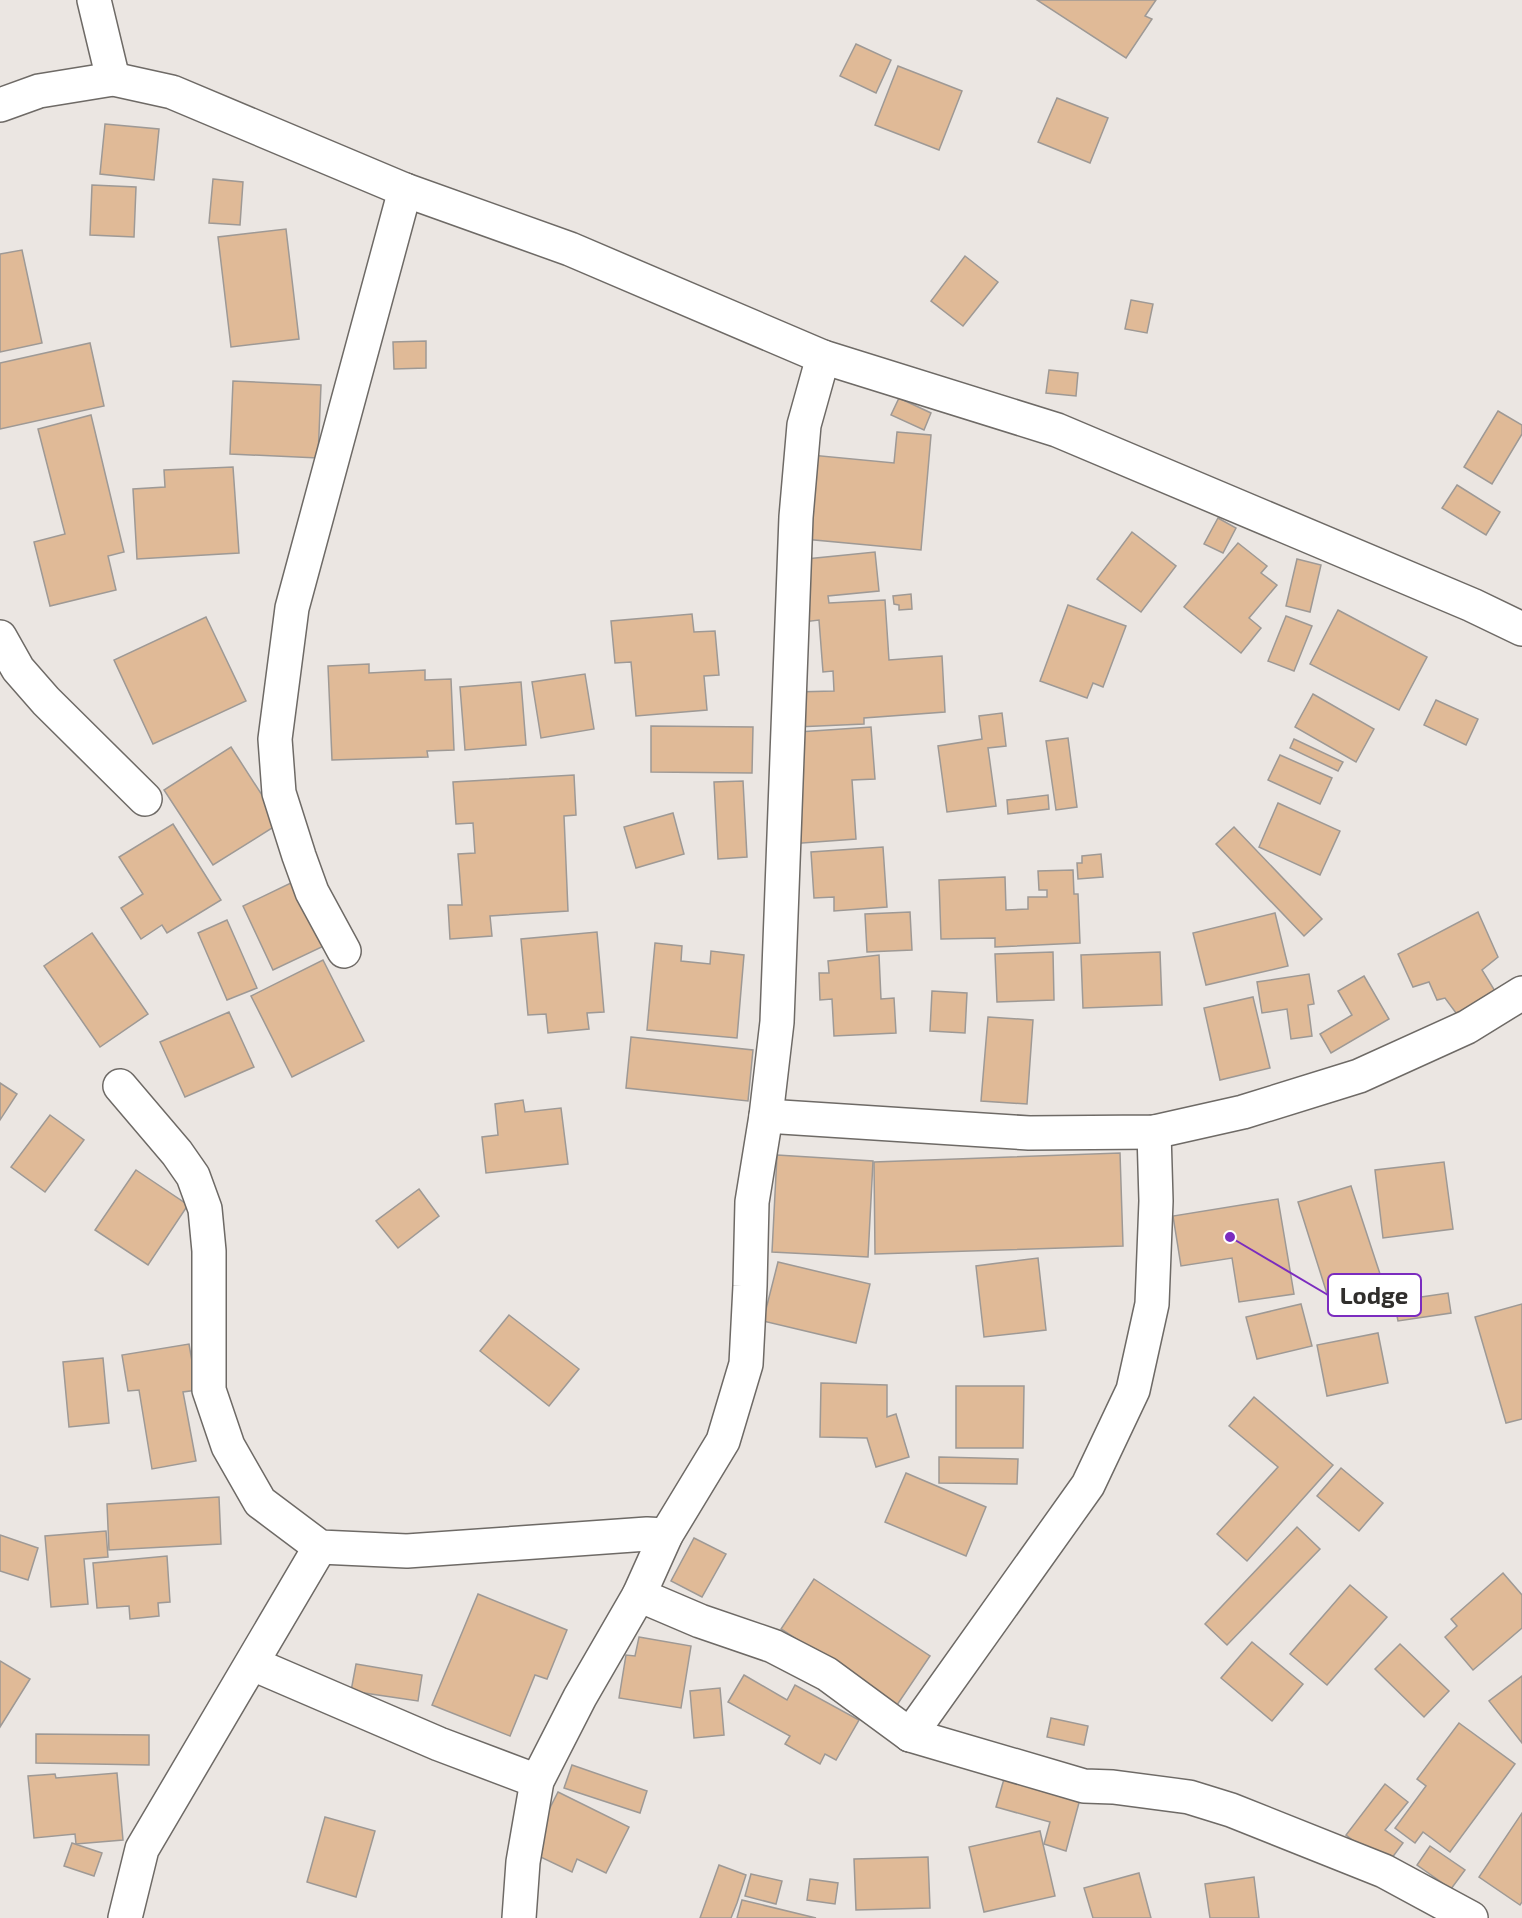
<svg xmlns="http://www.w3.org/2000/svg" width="1522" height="1918" font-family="'Exo 2',sans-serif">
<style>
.building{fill:#e0ba97;stroke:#9e9995;stroke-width:1.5}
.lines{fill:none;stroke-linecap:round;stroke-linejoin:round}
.minor-casing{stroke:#6e6a66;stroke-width:36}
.minor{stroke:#fff;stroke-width:33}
.leader{fill:none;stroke:#7b2cbf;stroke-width:2}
.callout-dot{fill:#7b2cbf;stroke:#fff;stroke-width:2}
.callout{fill:#fff;stroke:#7b2cbf;stroke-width:2}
.callout-label{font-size:24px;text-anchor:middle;font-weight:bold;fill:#302e2c}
</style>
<rect width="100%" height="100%" fill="#ebe6e2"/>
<g class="building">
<polygon points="1037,0 1156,0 1145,16 1152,19 1126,58"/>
<polygon points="856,44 891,60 876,93 840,76"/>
<polygon points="898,66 962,91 939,150 875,125"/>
<polygon points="1057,98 1108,118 1090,163 1038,142"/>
<polygon points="105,124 159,129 154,180 100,174"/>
<polygon points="213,179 243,182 240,225 209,223"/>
<polygon points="92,185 136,187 134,237 90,235"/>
<polygon points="286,229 299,339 231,347 218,237"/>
<polygon points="22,250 42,343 0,352 0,254"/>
<polygon points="965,256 998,282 963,326 931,301"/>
<polygon points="1131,300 1153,304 1147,333 1125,329"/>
<polygon points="426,341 426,368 394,369 393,342"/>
<polygon points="90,343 104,406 0,429 0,363"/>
<polygon points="1049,370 1078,373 1076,396 1046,393"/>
<polygon points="233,381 321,385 318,458 230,454"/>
<polygon points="899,398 931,413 924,430 891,415"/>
<polygon points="1498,411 1522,425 1522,434 1492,484 1464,467"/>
<polygon points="91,415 124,552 108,556 116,590 50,606 34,542 65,534 38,429"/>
<polygon points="897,432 931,435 921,550 804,539 811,455 894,463"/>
<polygon points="233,467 239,553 137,559 133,489 165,487 164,470"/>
<polygon points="1457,485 1500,512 1486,535 1442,508"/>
<polygon points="1218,518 1236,528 1223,553 1204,544"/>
<polygon points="1132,532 1176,566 1141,612 1097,579"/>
<polygon points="1238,543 1267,566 1261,573 1277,585 1249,618 1261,628 1241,653 1184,607"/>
<polygon points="875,552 879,591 828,596 829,603 885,600 889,660 942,656 945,712 864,718 864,724 796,727 794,692 834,691 833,671 823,672 819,620 803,622 796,560"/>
<polygon points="1297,559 1321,565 1310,612 1286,606"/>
<polygon points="911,594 912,609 899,610 899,605 894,604 893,596"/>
<polygon points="1068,605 1126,626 1103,687 1093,683 1087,698 1040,681"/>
<polygon points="1338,610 1427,657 1399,710 1310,664"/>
<polygon points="692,614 694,632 715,631 719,675 704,676 707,710 636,716 631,662 615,663 611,621"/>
<polygon points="1286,616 1312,626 1294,671 1268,661"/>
<polygon points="206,617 246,701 153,744 114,660"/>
<polygon points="369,664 369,673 425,670 425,680 451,679 454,750 427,751 428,757 332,760 328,666"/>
<polygon points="585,674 594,729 541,738 532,682"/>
<polygon points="521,682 526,745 465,750 460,687"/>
<polygon points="1313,694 1374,729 1356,762 1295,727"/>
<polygon points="1436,700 1478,719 1466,745 1424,725"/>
<polygon points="1002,713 1006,746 988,748 996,806 947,812 938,746 982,739 979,716"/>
<polygon points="651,726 753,727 752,773 651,772"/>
<polygon points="871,727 875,779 852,780 856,839 789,844 798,732"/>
<polygon points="1068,738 1077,807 1056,810 1046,741"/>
<polygon points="1294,739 1343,762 1338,771 1290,748"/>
<polygon points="231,747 280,823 213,865 164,790"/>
<polygon points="1280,755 1332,778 1320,804 1268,780"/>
<polygon points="574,775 576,815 564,816 568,911 490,916 492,936 450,939 448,905 462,905 458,854 475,853 473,823 456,824 453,782"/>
<polygon points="743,781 747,857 718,859 714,782"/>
<polygon points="1048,795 1049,809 1008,814 1007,800"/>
<polygon points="1278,803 1340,831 1320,875 1259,847"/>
<polygon points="673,813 684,854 636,868 624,827"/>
<polygon points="173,824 221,900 167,933 162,925 141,939 121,908 143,894 119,857"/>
<polygon points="1234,827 1322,919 1304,936 1216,844"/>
<polygon points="883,847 887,907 834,911 834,897 814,898 811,852"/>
<polygon points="1101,854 1103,877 1078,879 1077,863 1082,863 1082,856"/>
<polygon points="1073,870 1074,894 1078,894 1080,943 995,947 995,938 941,939 939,880 1005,877 1006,910 1028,909 1028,897 1047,897 1047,890 1039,890 1038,871"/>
<polygon points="295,881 326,945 273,970 243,906"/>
<polygon points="910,912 912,950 867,952 865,914"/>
<polygon points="1478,912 1498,957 1482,970 1495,991 1459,1017 1445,998 1437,1000 1429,982 1413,987 1398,954"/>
<polygon points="1275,913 1288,966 1206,985 1193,933"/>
<polygon points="227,920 257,988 227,1000 198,933"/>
<polygon points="597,932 604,1012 587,1013 589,1029 548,1033 546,1014 528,1015 521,939"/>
<polygon points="92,933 148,1014 100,1047 44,966"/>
<polygon points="655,943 682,946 681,961 710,964 711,951 744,955 737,1038 647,1030"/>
<polygon points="1053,952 1054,1000 997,1002 995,954"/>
<polygon points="1160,952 1162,1005 1083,1008 1081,955"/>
<polygon points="879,955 881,999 894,998 896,1033 834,1036 832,999 820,1000 819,973 829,973 828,961"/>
<polygon points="323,960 364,1041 292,1077 251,996"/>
<polygon points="1309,974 1314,1004 1308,1005 1312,1036 1291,1039 1287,1009 1262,1013 1257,982"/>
<polygon points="1364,976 1389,1019 1331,1053 1320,1034 1352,1015 1338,991"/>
<polygon points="932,991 967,993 965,1033 930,1031"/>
<polygon points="1253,997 1270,1068 1220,1080 1204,1008"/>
<polygon points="229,1012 254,1067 185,1097 160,1042"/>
<polygon points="988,1017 1033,1020 1027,1104 981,1101"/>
<polygon points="631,1037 753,1050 748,1101 626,1088"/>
<polygon points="0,1083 17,1094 0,1120"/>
<polygon points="523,1100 525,1112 561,1108 568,1164 486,1173 482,1137 498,1135 495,1104"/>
<polygon points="50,1115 84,1140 45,1192 11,1167"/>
<polygon points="1120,1153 1123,1246 875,1254 874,1162"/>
<polygon points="777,1155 873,1161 868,1257 772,1252"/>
<polygon points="1444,1162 1453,1229 1383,1238 1375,1170"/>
<polygon points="136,1170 188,1205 148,1265 95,1230"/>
<polygon points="1351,1186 1383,1283 1329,1300 1298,1202"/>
<polygon points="419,1189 439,1216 398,1248 376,1221"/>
<polygon points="1278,1199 1294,1294 1239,1302 1232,1258 1181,1266 1173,1216"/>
<polygon points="1038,1258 1046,1330 984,1337 976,1266"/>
<polygon points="778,1262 870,1284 856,1343 763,1321"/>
<polygon points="1448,1293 1451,1313 1398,1321 1394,1301"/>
<polygon points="1301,1304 1312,1346 1257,1359 1246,1317"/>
<polygon points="1522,1304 1522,1419 1506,1423 1475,1317"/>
<polygon points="509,1315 579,1369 549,1406 480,1351"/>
<polygon points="1378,1333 1388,1383 1327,1396 1317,1345"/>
<polygon points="189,1344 197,1390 183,1392 196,1461 152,1469 139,1390 128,1391 122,1355"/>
<polygon points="103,1358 109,1423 69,1427 63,1362"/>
<polygon points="821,1383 887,1385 887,1417 896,1414 909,1457 876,1467 867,1438 820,1437"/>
<polygon points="956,1386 1024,1386 1023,1448 956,1448"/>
<polygon points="1254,1397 1333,1465 1247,1561 1217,1534 1278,1467 1229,1426"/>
<polygon points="939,1457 1018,1459 1017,1484 939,1483"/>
<polygon points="1341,1468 1383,1503 1359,1531 1317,1496"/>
<polygon points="906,1473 986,1507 966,1556 885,1522"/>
<polygon points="219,1497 221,1544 109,1550 107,1504"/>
<polygon points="1297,1527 1320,1549 1227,1645 1205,1624"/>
<polygon points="106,1531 108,1557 84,1559 88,1604 51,1607 45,1536"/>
<polygon points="0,1535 38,1548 28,1580 0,1571"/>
<polygon points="694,1538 726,1554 702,1597 671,1581"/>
<polygon points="167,1556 170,1602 158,1603 159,1616 130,1619 129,1606 97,1608 93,1563"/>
<polygon points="1503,1573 1522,1595 1522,1628 1473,1670 1445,1637 1457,1626 1451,1619"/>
<polygon points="814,1579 930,1656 897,1705 781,1629"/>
<polygon points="1350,1585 1387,1617 1327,1685 1290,1654"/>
<polygon points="478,1594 567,1630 547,1679 535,1675 510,1736 432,1705"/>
<polygon points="639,1637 691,1646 681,1708 619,1698 626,1655 635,1656"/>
<polygon points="1252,1642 1303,1684 1272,1721 1221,1678"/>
<polygon points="1400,1644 1449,1691 1424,1717 1375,1669"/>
<polygon points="0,1661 30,1679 0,1727"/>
<polygon points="356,1664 422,1675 418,1701 351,1691"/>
<polygon points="744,1675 787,1700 795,1685 859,1720 836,1760 825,1754 820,1764 785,1744 790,1736 728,1702"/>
<polygon points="1522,1676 1522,1743 1489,1701"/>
<polygon points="720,1688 724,1735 694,1738 690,1691"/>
<polygon points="1051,1718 1088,1726 1084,1745 1047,1737"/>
<polygon points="1459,1723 1515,1764 1450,1852 1423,1832 1415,1843 1395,1828 1426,1786 1417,1779"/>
<polygon points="36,1734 149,1735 149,1765 36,1763"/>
<polygon points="572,1765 647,1791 640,1813 564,1788"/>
<polygon points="117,1773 123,1840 76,1844 75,1834 34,1838 28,1776 55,1774 56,1778"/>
<polygon points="1004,1779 1080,1799 1066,1851 1044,1844 1050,1822 996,1807"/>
<polygon points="1385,1784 1408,1802 1385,1830 1403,1843 1386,1866 1346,1835"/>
<polygon points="558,1792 629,1827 606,1873 577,1859 572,1872 528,1851"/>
<polygon points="1522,1813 1522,1902 1520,1905 1479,1877"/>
<polygon points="325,1817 375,1831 356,1897 307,1882"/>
<polygon points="1040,1831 1055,1896 984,1912 969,1847"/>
<polygon points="72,1843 102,1853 94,1876 64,1866"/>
<polygon points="1430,1846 1465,1870 1451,1889 1417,1865"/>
<polygon points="928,1857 930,1908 856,1910 854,1859"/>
<polygon points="719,1865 746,1875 737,1903 731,1918 700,1918"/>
<polygon points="1139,1873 1151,1918 1093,1918 1084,1888"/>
<polygon points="751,1874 782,1881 776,1904 745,1896"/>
<polygon points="1254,1877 1259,1918 1210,1918 1205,1884"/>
<polygon points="810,1879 838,1883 835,1904 807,1900"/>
<polygon points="742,1900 816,1918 737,1918"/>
</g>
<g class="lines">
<g class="minor-casing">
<g id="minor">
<polyline points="94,0 113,79"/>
<polyline points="0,105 39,91 113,79 172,92 405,190 570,249 823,357 1057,430 1472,605 1522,629"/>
<polyline points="0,637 18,669 46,701 145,799"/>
<polyline points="344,951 312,892 299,856 279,793 275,739 292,608 405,190"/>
<polyline points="120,1086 177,1153 193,1176 205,1209 209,1251 209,1390 228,1446 260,1502 320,1547 407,1551 647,1534 666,1535"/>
<polyline points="766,1116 1029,1133 1154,1132 1243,1112 1359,1076 1467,1027 1522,993"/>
<polyline points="639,1595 700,1621 773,1646 827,1674 910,1735 1084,1786 1113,1787 1189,1797 1231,1810 1384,1871 1471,1918"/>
<polyline points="253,1664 439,1744 537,1781"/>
<polyline points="910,1735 1088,1485 1133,1390 1152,1304 1156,1201 1154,1132"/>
<polyline points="125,1918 142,1849 320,1547"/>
<polyline points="519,1918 523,1862 537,1781 580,1697 639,1595 666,1535 723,1441 746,1364 750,1286 752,1202 766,1116 777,1022 796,517 804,425 823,357"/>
</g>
</g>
<use href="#minor" class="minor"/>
</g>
<path class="leader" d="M1230 1237L1328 1295"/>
<circle class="callout-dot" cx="1230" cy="1237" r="6"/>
<rect class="callout" x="1328" y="1274" width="93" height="42" rx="6"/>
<g class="callout-label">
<text x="1374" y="1304">Lodge</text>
</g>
</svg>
